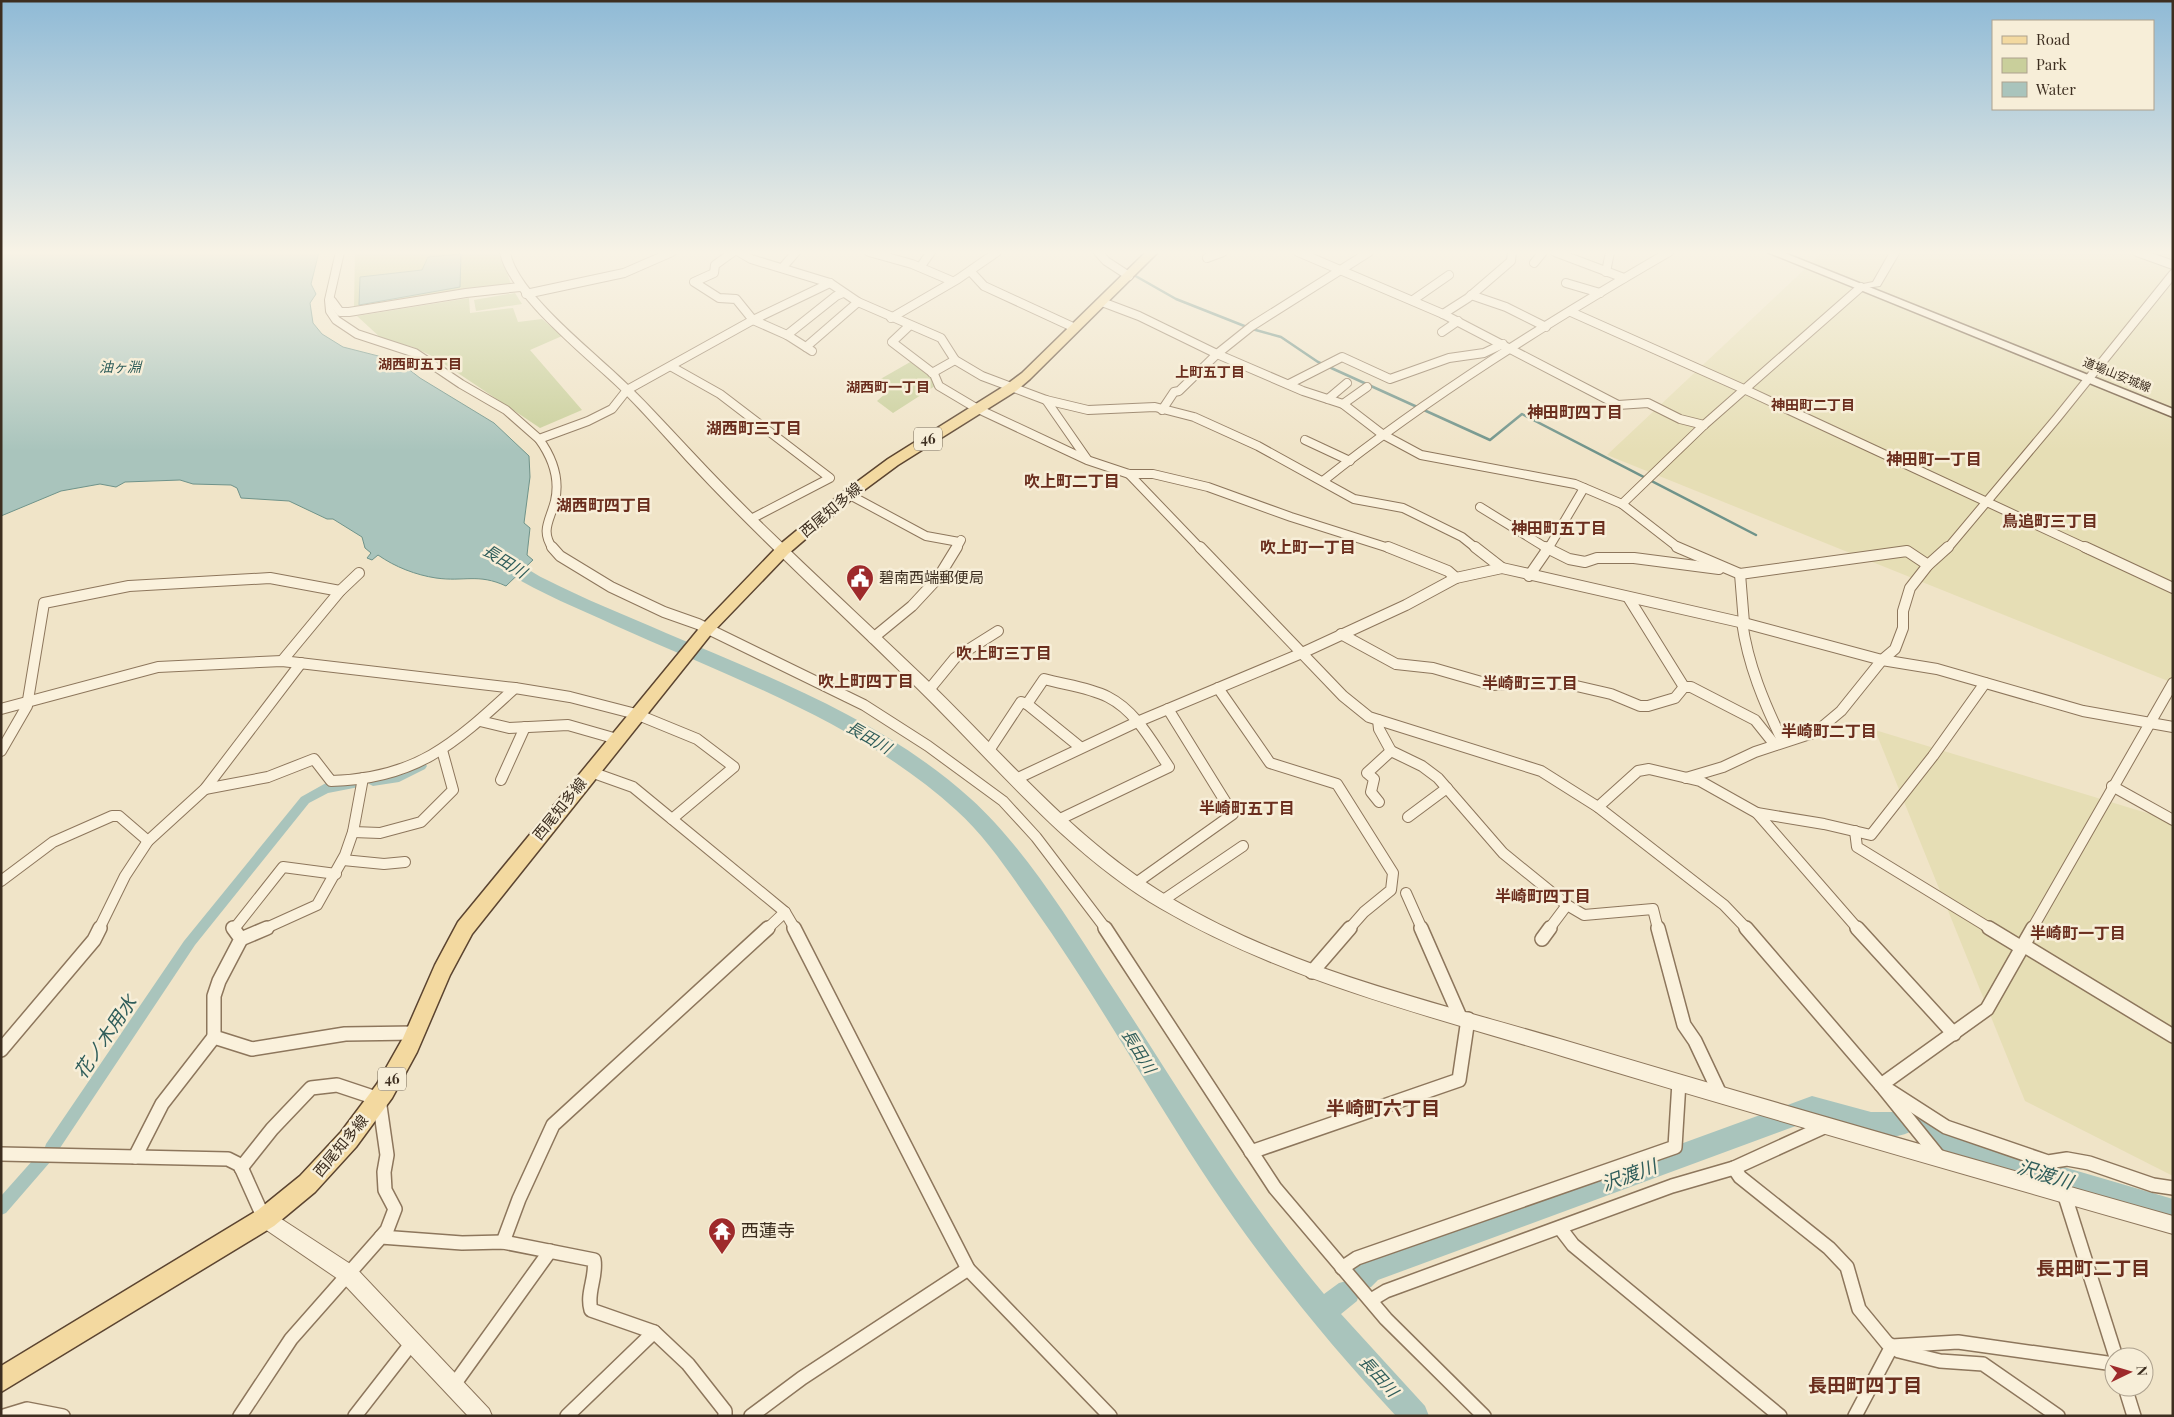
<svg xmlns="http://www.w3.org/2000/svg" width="2174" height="1417" font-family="'Playfair Display','Noto Sans JP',serif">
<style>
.farmland{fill:#e6deb5}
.green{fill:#c9cf9b}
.water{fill:#a9c4bc;stroke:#6f938a}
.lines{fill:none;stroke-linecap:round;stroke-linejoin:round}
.stream{stroke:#6f938a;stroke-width:2.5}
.canal{fill:#a9c4bc;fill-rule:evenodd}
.river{fill:#a9c4bc;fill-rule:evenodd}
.minor-far2-casing{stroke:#8d765c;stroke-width:10}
.minor-far1-casing{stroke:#8d765c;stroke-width:12}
.minor-casing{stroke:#8d765c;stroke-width:16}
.tertiary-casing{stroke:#8d765c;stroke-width:2}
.secondary-casing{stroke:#6f573f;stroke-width:3}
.primary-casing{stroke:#5b4430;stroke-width:3}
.minor-far2{stroke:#faf1dc;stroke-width:8}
.minor-far1{stroke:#faf1dc;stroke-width:10}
.minor{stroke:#faf1dc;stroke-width:13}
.tertiary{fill:#faf1dc;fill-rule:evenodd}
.secondary{fill:#faf1dc;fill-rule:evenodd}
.primary{fill:#f3d9a0;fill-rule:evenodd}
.labels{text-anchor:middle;stroke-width:5;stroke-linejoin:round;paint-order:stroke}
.far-street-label{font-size:12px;fill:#3d2e20;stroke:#f7eed8}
.far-neighbourhood-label{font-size:14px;font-weight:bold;fill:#6b2e1e;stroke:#f7eed8}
.far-water-label{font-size:14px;font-style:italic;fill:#2f5d5a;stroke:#f7eed8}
.shield{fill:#f7eed8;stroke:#756857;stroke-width:1}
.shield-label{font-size:14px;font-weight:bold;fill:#3d2e20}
.street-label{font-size:15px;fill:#3d2e20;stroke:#f7eed8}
.poi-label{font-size:15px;fill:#3d2e20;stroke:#f7eed8;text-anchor:start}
.neighbourhood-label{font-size:16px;font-weight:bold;fill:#6b2e1e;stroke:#f7eed8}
.water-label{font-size:16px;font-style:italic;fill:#2f5d5a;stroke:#f7eed8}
.near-poi-label{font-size:18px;fill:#3d2e20;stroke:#f7eed8;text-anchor:start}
.near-water-label{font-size:19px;font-style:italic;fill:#2f5d5a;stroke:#f7eed8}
.near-neighbourhood-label{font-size:19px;font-weight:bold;fill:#6b2e1e;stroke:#f7eed8}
</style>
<rect width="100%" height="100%" fill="#f0e4c8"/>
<g class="farmland">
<polygon points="1823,252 2173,252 2173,683 1607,455"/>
<polygon points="1875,730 2173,821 2173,1176 2025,1101"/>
</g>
<g class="green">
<polygon points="355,252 499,252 511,284 354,308"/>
<polygon points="515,293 522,304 476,311 474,300"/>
<polygon points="469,298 470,313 513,308 518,322 542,319 562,336 530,350 582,410 540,428 434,357 413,347 382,339 357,316"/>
<polygon points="912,361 931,375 935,386 893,413 877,401 886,393 870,385"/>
</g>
<g class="water">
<path d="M1,252H319L311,284L316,294L310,303L313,323L322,334L343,347L398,361L420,378L494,423L529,456L530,477L524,523L530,528L527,555L533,560L506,586C478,573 464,582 436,578C416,575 395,567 378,555L372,560L367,558L371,553L365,548L362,537L333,519H327L289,501L241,498L237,488L231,485L193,484L180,480L125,482L116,487L100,484L61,491L1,516Z"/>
<polygon points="461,254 460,287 359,305 360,277 422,270 428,257"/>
</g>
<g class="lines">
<polyline class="stream" points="1132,274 1176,299 1252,329 1281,337 1318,362 1490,440 1522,414 1756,535"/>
<g class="canal">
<polygon points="421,761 425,763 427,766 425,769 399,782 373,786 369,784 367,781 369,778 397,773"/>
<polygon points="355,779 359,781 361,784 359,787 328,793 309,803 195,945 56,1154 53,1155 51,1161 6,1213 1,1215 1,1196 41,1151 44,1150 46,1144 184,941 301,797 326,783"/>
</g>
<path class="river" d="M500,554C516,559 530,572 545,579C584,599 625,615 666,633C772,678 885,721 971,799C1021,844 1067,917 1103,973C1175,1082 1240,1194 1324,1294L1339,1283L1350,1280C1351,1268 1359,1262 1370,1257L1812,1096L1871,1112H1901L1909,1116L1911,1120L1920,1116L1971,1140L2173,1199V1224L1968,1163L1912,1136L1910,1132C1882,1146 1840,1127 1812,1120L1378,1280L1371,1287L1360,1290L1357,1301L1341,1314L1425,1406L1429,1416H1396C1314,1328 1240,1234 1177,1132C1129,1056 1084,978 1032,905C1009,872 986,837 956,810C859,722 732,678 614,625C573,606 531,590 494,564L492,560L494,556Z"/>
<g class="minor-far2-casing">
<g id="minor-far2">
<polyline points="340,252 329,300 330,311 336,320 357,334 415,353 461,384 506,410 539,439 588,421 612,409 627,390 753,320 830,283"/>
<polyline points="733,252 715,265 714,273 694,282 719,298 736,299 753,320 787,335 812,351"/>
<polyline points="739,252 751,259 830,283 858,302 941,338 955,360 982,376 1046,400 1088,410 1155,407 1194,417 1258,446 1354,499 1403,508 1462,537 1477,549"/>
<polyline points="869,252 912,264 952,281"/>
<polyline points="1098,252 1106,261 1129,276"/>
<polyline points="1298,252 1443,314 1618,405 1648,403 1680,419 1704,425"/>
<polyline points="1555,252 1624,278"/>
<polyline points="2137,252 2173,265"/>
<polyline points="1207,258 1223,252"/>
<polyline points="1534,263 1543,252"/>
<polyline points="921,266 931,252"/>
<polyline points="783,267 796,252"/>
<polyline points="971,272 984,286 1075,328"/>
<polyline points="1606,272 1610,252"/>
<polyline points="1566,283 1600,293"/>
<polyline points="526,294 624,273 672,252"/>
<polyline points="1471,295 1506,307 1546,327"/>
<polyline points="1413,300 1449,275"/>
<polyline points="332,301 340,312 349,312 466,293 520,287"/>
<polyline points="1102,302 1139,316 1217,354 1303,391 1343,404 1382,434 1421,455 1575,484 1622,504 1680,549"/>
<polyline points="1571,312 1746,390 2088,549"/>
<polyline points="1443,314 1468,298 1511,261 1512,252"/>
<polyline points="891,318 958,279 997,252"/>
<polyline points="909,326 892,342 934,374 939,386 976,408 1087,460 1129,474 1153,474 1208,487 1291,517 1392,549"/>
<polyline points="1442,332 1458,321"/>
<polyline points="787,335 836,296 843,293"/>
<polyline points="806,347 858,302"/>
<polyline points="672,367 720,394 830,478 751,519"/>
<polyline points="932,373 955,360"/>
<polyline points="1289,384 1342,357 1390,379 1449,358 1484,353 1503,344"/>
<polyline points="1328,399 1347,383"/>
<polyline points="1046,400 1087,459"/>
<polyline points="1343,404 1367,387"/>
<polyline points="1162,410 1174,392 1179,391 1217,354 1252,326 1369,252"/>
<path d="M539,439C552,457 560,479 555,501C550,521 540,530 553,549"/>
<polyline points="1305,440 1350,461"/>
<polyline points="1129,474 1201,549"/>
<path d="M1323,481C1431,395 1550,321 1669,252"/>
<polyline points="848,494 926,536 959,542"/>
<polyline points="1622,504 1704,425 1861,287"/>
<polyline points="1480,507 1548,549"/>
<polyline points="956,549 961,540"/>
<polyline points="1548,549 1584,488"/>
<polyline points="1947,549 2057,418 2173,274"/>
</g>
</g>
<g class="minor-far1-casing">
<g id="minor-far1">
<polyline points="552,547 560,556 611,587 664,612 698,624 864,705 928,746 1003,801 1036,837 1106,929"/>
<polyline points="1200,547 1343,696 1369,717 1541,771 1598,807 1724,905 1747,929"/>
<polyline points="1388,547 1448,571 1456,578"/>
<polyline points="1475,547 1502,568"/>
<polyline points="1545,547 1569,559 1585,562 1597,558 1634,558 1719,569"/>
<polyline points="1677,547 1740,574 1907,551 1928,565"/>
<polyline points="2085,547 2173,588"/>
<polyline points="1740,574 1744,623"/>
<polyline points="1529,576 1549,547"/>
<polyline points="1628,597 1684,687"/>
<path d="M1742,622C1748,665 1764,703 1783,742"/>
<polyline points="1341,634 1396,664 1433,668 1492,685 1543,682 1572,685 1611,694 1640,706 1648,706 1675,698 1684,687"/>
<polyline points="873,638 912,606 938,578 957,547"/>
<polyline points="282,661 340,591 359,573"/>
<polyline points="1684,687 1691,687 1755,720 1775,745"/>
<polyline points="1218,688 1270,763 1337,784 1393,873 1391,890 1364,912 1349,929"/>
<polyline points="928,691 955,658 998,631"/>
<polyline points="1,709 158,667 282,661 515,688 570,697 636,714 697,739 734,767 672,819"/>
<polyline points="1378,720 1379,729 1391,751 1367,773 1374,779 1371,792 1379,802"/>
<polyline points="480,721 509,728 568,725 617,739"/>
<polyline points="1,751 27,706 44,603 129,586 270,578 340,591"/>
<polyline points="1391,751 1422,766 1438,778 1503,853 1567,905 1584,915 1653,909 1658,929"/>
<polyline points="988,752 1021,702 1027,704"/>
<polyline points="591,772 633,787 785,912 795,929"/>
<polyline points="1686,778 1723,767 1755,752 1816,732 1841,711 1882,660 1895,649 1903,628 1903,611 1910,588 1928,565 1948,547"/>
<polyline points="1016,779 1137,722 1302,653 1406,605 1456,578 1502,568 1744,623 1882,660 1937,669 2083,711 2173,727"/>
<polyline points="501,780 525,727"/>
<polyline points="2112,786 2173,820"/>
<path d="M205,789L268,777L314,759L331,781C417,779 455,743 515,688"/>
<polyline points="1598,807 1638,771 1649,769 1700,781 1757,813 1858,929"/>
<polyline points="1757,813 1824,824 1871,835 1933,756 1985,683"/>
<polyline points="1408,817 1447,788"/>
<path d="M1058,820L1169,767C1152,742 1136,711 1108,697C1088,687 1065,685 1044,679L1027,704L1080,747"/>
<polyline points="1855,831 1857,847 1991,929"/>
<polyline points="353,832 380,833 421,822 453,790 442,750"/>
<polyline points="343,860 384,864 405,862"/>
<polyline points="1,881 53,842 112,816 119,816 148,841"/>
<polyline points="1136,883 1233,814 1168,709"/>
<polyline points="1406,893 1422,929"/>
<polyline points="1162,901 1243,846"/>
<polyline points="99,929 125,876 148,841 205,789 301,663"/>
<polyline points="234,929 283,867 336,874"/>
<polyline points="264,929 317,905 345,855 353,832 363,778"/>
<polyline points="767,929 785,912"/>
<polyline points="1549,929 1567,905"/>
<polyline points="2032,929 2173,683"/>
</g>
</g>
<g class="minor-casing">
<g id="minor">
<polyline points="233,928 241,939 219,981 214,996 214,1037 252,1049 345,1034 415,1033"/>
<polyline points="794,928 968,1269 1110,1416"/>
<polyline points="1105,928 1275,1188 1386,1319 1484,1416"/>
<polyline points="1421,928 1460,1017"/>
<polyline points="1658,928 1684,1025 1695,1041 1720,1094"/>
<polyline points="1746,928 1881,1085 1939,1157"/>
<polyline points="1857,928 1954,1034"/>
<polyline points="1989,928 2022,948"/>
<polyline points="241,939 267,928"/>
<polyline points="1542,939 1550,928"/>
<polyline points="2023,945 2173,1036"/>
<polyline points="1312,972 1350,928"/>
<polyline points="1,1050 94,940 100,928"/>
<polyline points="1881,1085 1987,1009 2033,928"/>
<polyline points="1890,1091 1946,1127 2048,1162 2067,1159 2089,1163 2153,1185 2173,1188"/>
<polyline points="1251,1152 1459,1080 1468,1019"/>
<polyline points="1,1154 228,1159 240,1165 262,1214 266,1218"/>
<polyline points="135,1157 162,1104 214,1037"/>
<polyline points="241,1168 272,1129 311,1088 337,1085 379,1099 387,1155 384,1172 385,1190 395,1209 387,1230 381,1237"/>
<polyline points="1734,1168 1740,1177 1829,1248 1847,1267 1859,1309 1887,1343 1899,1351 1940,1361 1983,1364 2058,1416"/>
<polyline points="2064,1193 2116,1357"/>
<polyline points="1560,1228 1573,1245 1780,1416"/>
<polyline points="503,1242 519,1199 553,1125 768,928"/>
<polyline points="1342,1268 1357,1258 1675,1147 1679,1082"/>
<polyline points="1371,1300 1386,1291 1672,1186 1734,1168 1826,1126"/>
<polyline points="453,1386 550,1251"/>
<polyline points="2125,1387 2134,1416"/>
<polyline points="4,1416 27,1409 63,1416"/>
<path d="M240,1416L291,1339L381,1237L462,1243L503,1242L594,1260C597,1277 586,1293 591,1310L654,1332L688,1364L725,1411V1416"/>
<polyline points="355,1416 411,1344"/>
<polyline points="567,1416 654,1332"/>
<polyline points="751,1416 802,1378 968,1269"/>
<polyline points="1855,1416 1892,1346 1958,1342 2114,1364"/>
</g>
</g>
<g class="tertiary-casing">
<g id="tertiary">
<path d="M500,252H510C517,293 596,353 627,384C651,407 673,432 696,456C769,534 848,604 925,678C1003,753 1074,840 1169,897C1289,969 1427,1000 1560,1039C1764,1100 1968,1158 2173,1216V1234C1970,1176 1767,1118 1565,1057C1427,1015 1285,981 1160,908C1065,852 993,762 915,686C839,611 759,539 686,460C666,438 646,415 625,394C591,360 508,297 500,252Z"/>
<polygon points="1890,252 1900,252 1880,286 1858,289 1858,285 1873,282"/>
<polygon points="266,1209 355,1267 489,1409 492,1416 468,1416 341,1281 259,1225 257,1218 259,1211"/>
</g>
</g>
<g class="secondary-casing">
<polygon id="secondary" points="1767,252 1782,252 2173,409 2173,417"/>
</g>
<g class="primary-casing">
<polygon id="primary" points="1146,252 1158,252 1030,379 1016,391 898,465 852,499 788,554 712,633 472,934 450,975 417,1052 392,1098 356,1147 315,1192 274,1226 1,1392 1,1366 258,1210 300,1176 341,1132 377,1084 403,1038 435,965 458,922 702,625 778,546 842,493 888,459 1006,385 1022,373"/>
</g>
<use href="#minor-far2" class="minor-far2"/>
<use href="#minor-far1" class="minor-far1"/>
<use href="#minor" class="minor"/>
<use href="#tertiary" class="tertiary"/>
<use href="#secondary" class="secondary"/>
<use href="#primary" class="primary"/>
</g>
<linearGradient id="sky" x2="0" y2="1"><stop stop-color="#8fbad6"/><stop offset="0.56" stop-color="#f8f3e6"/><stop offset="1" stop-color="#f8f3e6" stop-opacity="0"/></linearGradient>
<rect width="2174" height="451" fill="url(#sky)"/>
<defs>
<g id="civic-pin" transform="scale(1.4375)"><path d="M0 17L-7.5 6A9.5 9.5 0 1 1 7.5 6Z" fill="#9e2a2b" stroke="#f7eed8"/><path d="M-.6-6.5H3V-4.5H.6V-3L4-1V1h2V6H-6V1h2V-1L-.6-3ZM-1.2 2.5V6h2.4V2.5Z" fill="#fff"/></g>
<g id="temple-pin" transform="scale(1.4375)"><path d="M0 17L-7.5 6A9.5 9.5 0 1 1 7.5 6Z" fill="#9e2a2b" stroke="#f7eed8"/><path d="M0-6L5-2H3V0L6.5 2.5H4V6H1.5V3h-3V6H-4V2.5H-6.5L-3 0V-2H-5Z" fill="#fff"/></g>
</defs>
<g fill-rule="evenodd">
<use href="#civic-pin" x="860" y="578"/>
<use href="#temple-pin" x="722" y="1231"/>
</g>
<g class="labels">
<g class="far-street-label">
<text transform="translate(2117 375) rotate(22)" y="4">道場山安城線</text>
</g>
<g class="far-neighbourhood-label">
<text x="420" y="369">湖西町五丁目</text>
<text x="1210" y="377">上町五丁目</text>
<text x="888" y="392">湖西町一丁目</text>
<text x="1813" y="410">神田町二丁目</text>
</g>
<g class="far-water-label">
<text x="120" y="372">油ヶ淵</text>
</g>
<g class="shield">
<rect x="914" y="427.5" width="28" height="23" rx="4"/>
<rect x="378" y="1067.5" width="28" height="23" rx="4"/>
</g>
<g class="shield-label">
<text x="928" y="444">46</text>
<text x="392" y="1084">46</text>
</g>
<g class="street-label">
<text transform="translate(831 510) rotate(-40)" y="5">西尾知多線</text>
<text transform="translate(560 809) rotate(-51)" y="5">西尾知多線</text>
<text transform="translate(341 1146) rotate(-50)" y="5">西尾知多線</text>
</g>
<g class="poi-label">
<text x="879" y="583">碧南西端郵便局</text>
</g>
<g class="neighbourhood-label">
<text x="1575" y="418">神田町四丁目</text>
<text x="754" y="434">湖西町三丁目</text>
<text x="1934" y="465">神田町一丁目</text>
<text x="1072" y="487">吹上町二丁目</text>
<text x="604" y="511">湖西町四丁目</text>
<text x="2050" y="527">鳥追町三丁目</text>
<text x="1559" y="534">神田町五丁目</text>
<text x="1308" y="553">吹上町一丁目</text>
<text x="1004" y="659">吹上町三丁目</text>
<text x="866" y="687">吹上町四丁目</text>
<text x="1530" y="689">半崎町三丁目</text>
<text x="1829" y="737">半崎町二丁目</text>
<text x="1247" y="814">半崎町五丁目</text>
<text x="1543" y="902">半崎町四丁目</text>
<text x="2078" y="939">半崎町一丁目</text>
</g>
<g class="water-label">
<text transform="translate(505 561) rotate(32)" y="6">長田川</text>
<text transform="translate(869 737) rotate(30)" y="6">長田川</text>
<text transform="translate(1139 1051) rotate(58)" y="6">長田川</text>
<text transform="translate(1379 1376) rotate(48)" y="6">長田川</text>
</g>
<g class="near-poi-label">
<text x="741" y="1237">西蓮寺</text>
</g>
<g class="near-water-label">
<text transform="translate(105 1037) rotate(-56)" y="7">花ノ木用水</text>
<text transform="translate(2045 1174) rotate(17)" y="7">沢渡川</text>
<text transform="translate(1629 1175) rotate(-20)" y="7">沢渡川</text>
</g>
<g class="near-neighbourhood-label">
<text x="1383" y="1115">半崎町六丁目</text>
<text x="2093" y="1275">長田町二丁目</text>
<text x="1865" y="1392">長田町四丁目</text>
</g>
</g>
<rect width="2174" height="1417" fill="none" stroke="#3d2e20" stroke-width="5"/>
<rect x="1992" y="20" width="162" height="90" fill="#f7eed8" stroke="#ada18e"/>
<rect x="2002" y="36" width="25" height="8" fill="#f3d9a0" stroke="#ada18e"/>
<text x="2036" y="45" font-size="15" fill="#3d2e20">Road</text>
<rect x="2002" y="58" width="25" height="15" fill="#c9cf9b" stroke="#ada18e"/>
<text x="2036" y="70" font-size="15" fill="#3d2e20">Park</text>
<rect x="2002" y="82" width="25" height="15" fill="#a9c4bc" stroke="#ada18e"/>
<text x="2036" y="95" font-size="15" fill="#3d2e20">Water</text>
<g transform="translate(2129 1372) rotate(85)"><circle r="24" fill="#f7eed8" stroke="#ada18e"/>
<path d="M0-4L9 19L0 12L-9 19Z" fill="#9e2a2b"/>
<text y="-8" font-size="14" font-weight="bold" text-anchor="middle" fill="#3d2e20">N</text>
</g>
</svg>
